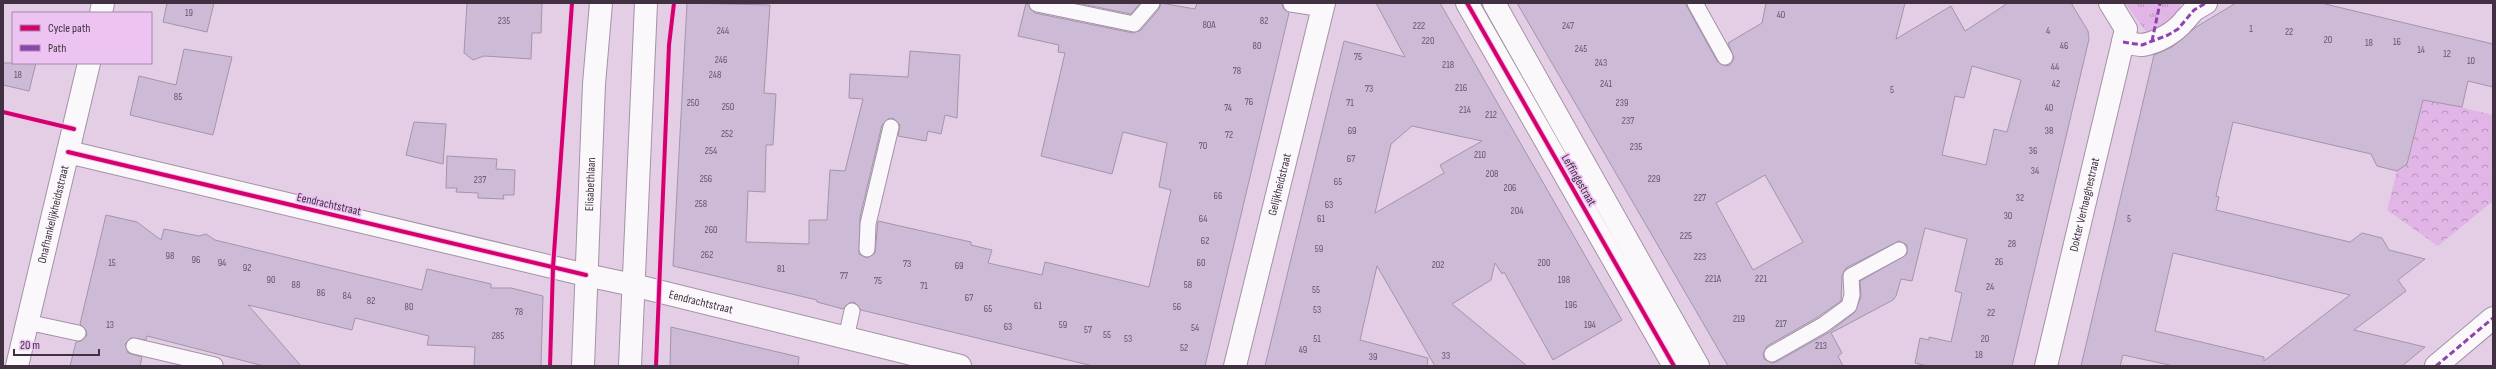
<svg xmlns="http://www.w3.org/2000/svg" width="2496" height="369" font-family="'Sofia Sans Condensed',sans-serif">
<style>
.grass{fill:url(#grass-tufts)}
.park{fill:url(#park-crowns)}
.building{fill:#ccbad7;stroke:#a395a9;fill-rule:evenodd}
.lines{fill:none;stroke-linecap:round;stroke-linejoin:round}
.service-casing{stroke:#a392a5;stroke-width:17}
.pedestrian-casing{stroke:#a392a5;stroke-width:24}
.minor-casing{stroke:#a392a5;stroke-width:24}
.primary-casing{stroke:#a392a5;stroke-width:24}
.service{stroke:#fbf8fb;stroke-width:15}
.pedestrian{stroke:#fbf8fb;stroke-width:22}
.minor{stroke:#fbf8fb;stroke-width:22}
.primary{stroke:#fbf8fb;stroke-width:22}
.quiet{stroke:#8e44ad;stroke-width:3;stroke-dasharray:6 3;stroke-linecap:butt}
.cycleway-casing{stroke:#ecc3f1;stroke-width:6}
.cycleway{stroke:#d6006c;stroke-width:4}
.labels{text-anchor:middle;stroke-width:3.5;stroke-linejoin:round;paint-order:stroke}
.number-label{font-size:10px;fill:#645469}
.street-label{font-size:12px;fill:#403042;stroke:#ecc3f1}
</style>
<defs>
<pattern id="grass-tufts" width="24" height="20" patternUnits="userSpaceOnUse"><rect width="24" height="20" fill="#e1b5e5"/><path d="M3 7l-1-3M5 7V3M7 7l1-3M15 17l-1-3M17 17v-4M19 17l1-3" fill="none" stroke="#b894bb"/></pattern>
<pattern id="park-crowns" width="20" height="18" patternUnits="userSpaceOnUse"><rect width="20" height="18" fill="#e1b5e5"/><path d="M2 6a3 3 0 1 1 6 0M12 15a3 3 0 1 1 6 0" fill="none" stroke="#b894bb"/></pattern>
</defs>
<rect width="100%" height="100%" fill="#e4cee6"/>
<polygon class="grass" points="2125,3 2181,3 2178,17 2149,36"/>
<polygon class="park" points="2424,98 2493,115 2493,201 2438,246 2387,210 2397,171 2407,164 2420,111 2414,100"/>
<g class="building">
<polygon points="167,3 214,3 207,32 163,22"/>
<polygon points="467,3 542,3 541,33 532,33 531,59 484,56 473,60 464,53"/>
<polygon points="687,3 770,5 764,93 776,94 773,145 766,145 765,192 748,191 746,242 809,244 809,220 827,220 830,170 845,171 863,99 849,98 850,74 908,77 910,51 960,55 957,118 945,115 941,134 928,131 926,141 898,136 900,125 893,118 888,119 882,125 860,217 859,254 867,258 875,253 878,221 971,242 971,245 992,250 988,263 1042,275 1045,262 1149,287 1171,190 1159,187 1167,143 1123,132 1112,174 1041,156 1065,53 1058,52 1059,45 1018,36 1026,3 1035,13 1133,33 1141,30 1159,9 1161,3 1195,9 1197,3 1282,3 1283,8 1289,13 1205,366 1093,366 861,310 854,302 849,303 843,309 817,302 817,300 673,266"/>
<polygon points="1077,3 1140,3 1131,14"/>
<path d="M1376,3H1440L1622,320L1553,360L1504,272L1502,274L1495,263L1491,280L1452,304L1527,366H1435L1377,266L1360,340L1428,358L1427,366H1265L1344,41L1405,57ZM1412,126L1482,141L1440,165L1444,173L1375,213L1391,144Z"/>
<path d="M1517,3H1685L1717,61L1725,66L1730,65L1734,58L1728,43L1762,23L1766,3H1905L1896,39L1951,6L1965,31L2008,3H2071L2088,31L2089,39L2012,366H1927L1915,363L1920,338L1929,340V337L1951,342L1962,293L1955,291L1967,239L1925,228L1912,281L1901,279L1896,296L1893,300L1831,333L1842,353L1838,356L1843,366H1728ZM1972,66L2021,80L2007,132L1994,129L1986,165L1942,155L1955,96L1964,98ZM1765,175L1803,242L1753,270L1716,203ZM1899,241L1907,245V254L1860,281L1861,297L1854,313L1828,333L1776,362L1772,363L1764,359L1763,354L1767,346L1818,317L1841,301L1842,276L1846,268Z"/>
<path d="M2236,3H2321L2493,44V87L2468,81L2462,107L2423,100L2407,164L2397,171L2377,166L2371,154L2233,122L2216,196L2219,197L2216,210L2350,242L2362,233L2382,238L2389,250L2425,259L2398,280L2406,291L2354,330L2425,347L2402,366H2174L2123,355L2120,366H2081L2154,55L2172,47L2196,27ZM2173,253L2350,295L2264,361V357L2155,331Z"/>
<polygon points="184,49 232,57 213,135 130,115 139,76 176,85"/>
<polygon points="3,63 36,63 29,91 3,85"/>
<polygon points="414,122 446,124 443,164 406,155"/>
<polygon points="447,156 497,159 496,169 515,170 514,195 503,195 504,199 478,198 478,193 456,192 457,188 446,188"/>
<polygon points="106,215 137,222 161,240 164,229 199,236 206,234 215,240 422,290 427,269 491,284 491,288 511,288 543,296 541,366 474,366 475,347 427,345 429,336 355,318 352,330 248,305 301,366 264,366 147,336 146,340 131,338 125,344 128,353 142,357 140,366 70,366 76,342 81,341 87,335 86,330 80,324"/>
<polygon points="671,327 799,357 798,366 670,366"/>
</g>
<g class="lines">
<g class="service-casing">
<g id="service">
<polyline points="1695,3 1725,57"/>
<polyline points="1037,4 1134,24 1152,3"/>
<polyline points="1291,4 1323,9"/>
<polyline points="867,249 868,224 891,127"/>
<polyline points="27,322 78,333"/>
<polyline points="846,338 852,311"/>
<polyline points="134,346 215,365"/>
<polyline points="1772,354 1823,325 1849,306 1852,295 1851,276 1899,250"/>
</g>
</g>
<g class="pedestrian-casing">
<path id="pedestrian" d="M2123,42C2129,43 2136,45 2142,45C2157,43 2176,32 2185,20"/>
</g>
<g class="minor-casing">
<g id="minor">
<polyline points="1467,3 1674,366"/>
<polyline points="1494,3 1698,366"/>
<polyline points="101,13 103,3"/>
<polyline points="2185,20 2194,10 2206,3"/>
<polyline points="68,152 586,275"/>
<path id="s1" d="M633,285L960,366"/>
<path id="s2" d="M17,366L89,63"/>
<path id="s3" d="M1235,366L1324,3"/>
<path id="s4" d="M2046,366L2126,29L2110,3"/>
<polyline points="2436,366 2493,318"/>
</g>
</g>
<g class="primary-casing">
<g id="primary">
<polyline points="586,275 633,285"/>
<path id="s5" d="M583,366L594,84L601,3"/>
<polyline points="630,366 646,3"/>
</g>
</g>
<use href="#service" class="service"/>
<use href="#pedestrian" class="pedestrian"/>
<use href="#minor" class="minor"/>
<use href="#primary" class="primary"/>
<g class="quiet">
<polyline points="2152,41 2160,3"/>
<polyline points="2123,42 2142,45 2168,35 2178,29 2194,10 2206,3"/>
<polyline points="2436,366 2493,318"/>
</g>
<g class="cycleway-casing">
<g id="cycleway">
<polyline points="1467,3 1674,366"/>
<polyline points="3,112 74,129"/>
<polyline points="68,152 586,275"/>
<polyline points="550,366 553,267 572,3"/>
<polyline points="656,366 669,45 674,3"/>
</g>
</g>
<use href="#cycleway" class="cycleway"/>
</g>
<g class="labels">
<g class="number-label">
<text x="189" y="16">19</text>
<text x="1781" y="18">40</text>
<text x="504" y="24">235</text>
<text x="1264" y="24">82</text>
<text x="1209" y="28">80A</text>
<text x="1419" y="29">222</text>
<text x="1568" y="29">247</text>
<text x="2251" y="32">1</text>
<text x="723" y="34">244</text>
<text x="2048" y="34">4</text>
<text x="2289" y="35">22</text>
<text x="2328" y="43">20</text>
<text x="1428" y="44">220</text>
<text x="2397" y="45">16</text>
<text x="2369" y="46">18</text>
<text x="1257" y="49">80</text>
<text x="2064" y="49">46</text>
<text x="1581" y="52">245</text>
<text x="2421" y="53">14</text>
<text x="2447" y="57">12</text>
<text x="1358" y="60">75</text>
<text x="721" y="63">246</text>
<text x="2471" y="64">10</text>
<text x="1601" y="66">243</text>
<text x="1448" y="68">218</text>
<text x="2055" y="70">44</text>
<text x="1237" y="74">78</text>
<text x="18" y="78">18</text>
<text x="715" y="78">248</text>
<text x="1606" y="87">241</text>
<text x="2056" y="87">42</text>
<text x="1461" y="91">216</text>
<text x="1369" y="92">73</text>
<text x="1892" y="93">5</text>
<text x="178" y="100">85</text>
<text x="1249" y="105">76</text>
<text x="693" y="106">250</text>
<text x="1350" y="106">71</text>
<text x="1622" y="106">239</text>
<text x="728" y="110">250</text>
<text x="1228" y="111">74</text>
<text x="2049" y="111">40</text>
<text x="1465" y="113">214</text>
<text x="1491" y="118">212</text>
<text x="1628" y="124">237</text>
<text x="1352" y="134">69</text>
<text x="2049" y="134">38</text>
<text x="727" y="137">252</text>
<text x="1229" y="138">72</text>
<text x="1203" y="149">70</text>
<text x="1636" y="150">235</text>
<text x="711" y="154">254</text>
<text x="2033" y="154">36</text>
<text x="1480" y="158">210</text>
<text x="1351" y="162">67</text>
<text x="2035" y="174">34</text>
<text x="1492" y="177">208</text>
<text x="706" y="182">256</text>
<text x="1654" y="182">229</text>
<text x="480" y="183">237</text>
<text x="1338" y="185">65</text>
<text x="1510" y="191">206</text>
<text x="1218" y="199">66</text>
<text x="1700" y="201">227</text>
<text x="2020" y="201">32</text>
<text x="701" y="207">258</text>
<text x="1329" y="208">63</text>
<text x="1517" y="214">204</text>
<text x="2008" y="219">30</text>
<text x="1203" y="222">64</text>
<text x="1321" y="222">61</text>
<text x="2129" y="222">5</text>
<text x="711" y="233">260</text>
<text x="1686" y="239">225</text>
<text x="1205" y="244">62</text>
<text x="2012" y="247">28</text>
<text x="1319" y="252">59</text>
<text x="707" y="258">262</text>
<text x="170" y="259">98</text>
<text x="1700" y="260">223</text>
<text x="196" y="263">96</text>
<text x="1999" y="265">26</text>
<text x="112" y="266">15</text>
<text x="222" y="266">94</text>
<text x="1201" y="266">60</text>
<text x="1544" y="266">200</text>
<text x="907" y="267">73</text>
<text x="1438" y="268">202</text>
<text x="959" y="269">69</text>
<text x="247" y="271">92</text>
<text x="781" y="272">81</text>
<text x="844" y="279">77</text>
<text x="1713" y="282">221A</text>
<text x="1761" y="282">221</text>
<text x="271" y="283">90</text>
<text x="1564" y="283">198</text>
<text x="878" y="284">75</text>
<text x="296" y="288">88</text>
<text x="1188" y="288">58</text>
<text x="924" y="289">71</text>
<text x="1990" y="290">24</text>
<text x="1316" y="293">55</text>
<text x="321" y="296">86</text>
<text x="347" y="299">84</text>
<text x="969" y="301">67</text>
<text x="371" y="304">82</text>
<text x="1571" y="308">196</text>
<text x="1038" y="309">61</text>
<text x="409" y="310">80</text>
<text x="1177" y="310">56</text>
<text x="988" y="312">65</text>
<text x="1317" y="313">53</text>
<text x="519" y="315">78</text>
<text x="1991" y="316">22</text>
<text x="1739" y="322">219</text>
<text x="1781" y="327">217</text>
<text x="110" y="328">13</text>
<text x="1063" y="328">59</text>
<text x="1590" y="328">194</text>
<text x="1008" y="330">63</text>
<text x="1195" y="331">54</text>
<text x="1088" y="333">57</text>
<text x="1107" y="338">55</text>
<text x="498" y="339">285</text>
<text x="1128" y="342">53</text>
<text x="1317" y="342">51</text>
<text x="1985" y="342">20</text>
<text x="1821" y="349">213</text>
<text x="1184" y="351">52</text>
<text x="1303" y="353">49</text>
<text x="1979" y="358">18</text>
<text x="1446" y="359">33</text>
<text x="1373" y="360">39</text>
</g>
<g class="street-label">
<text transform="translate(1579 180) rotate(60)" y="4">Leffingestraat</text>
<text dy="4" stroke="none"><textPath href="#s5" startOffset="182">Elisabethlaan</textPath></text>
<text dy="4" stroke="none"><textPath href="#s3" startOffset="187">Gelijkheidstraat</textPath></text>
<text transform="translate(329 204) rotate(13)" y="4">Eendrachtstraat</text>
<text dy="4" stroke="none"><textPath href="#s4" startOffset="166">Dokter Verhaeghestraat</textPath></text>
<text dy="4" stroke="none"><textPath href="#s2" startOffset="156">Onafhankelijkheidsstraat</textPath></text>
<text dy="4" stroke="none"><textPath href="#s1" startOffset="70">Eendrachtstraat</textPath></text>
</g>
</g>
<rect width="2496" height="369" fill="none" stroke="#403042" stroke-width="8"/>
<rect x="12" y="12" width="140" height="52" fill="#ecc3f1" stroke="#a788ab"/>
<rect x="20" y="25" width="20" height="6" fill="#d6006c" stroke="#a788ab"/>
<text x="48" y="32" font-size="12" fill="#403042">Cycle path</text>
<rect x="20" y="45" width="20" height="6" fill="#8e44ad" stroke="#a788ab"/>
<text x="48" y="52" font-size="12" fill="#403042">Path</text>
<path d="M14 349v6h85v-6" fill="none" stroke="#403042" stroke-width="2"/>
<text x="20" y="349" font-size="12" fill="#403042" stroke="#ecc3f1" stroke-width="3" paint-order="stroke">20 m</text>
</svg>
